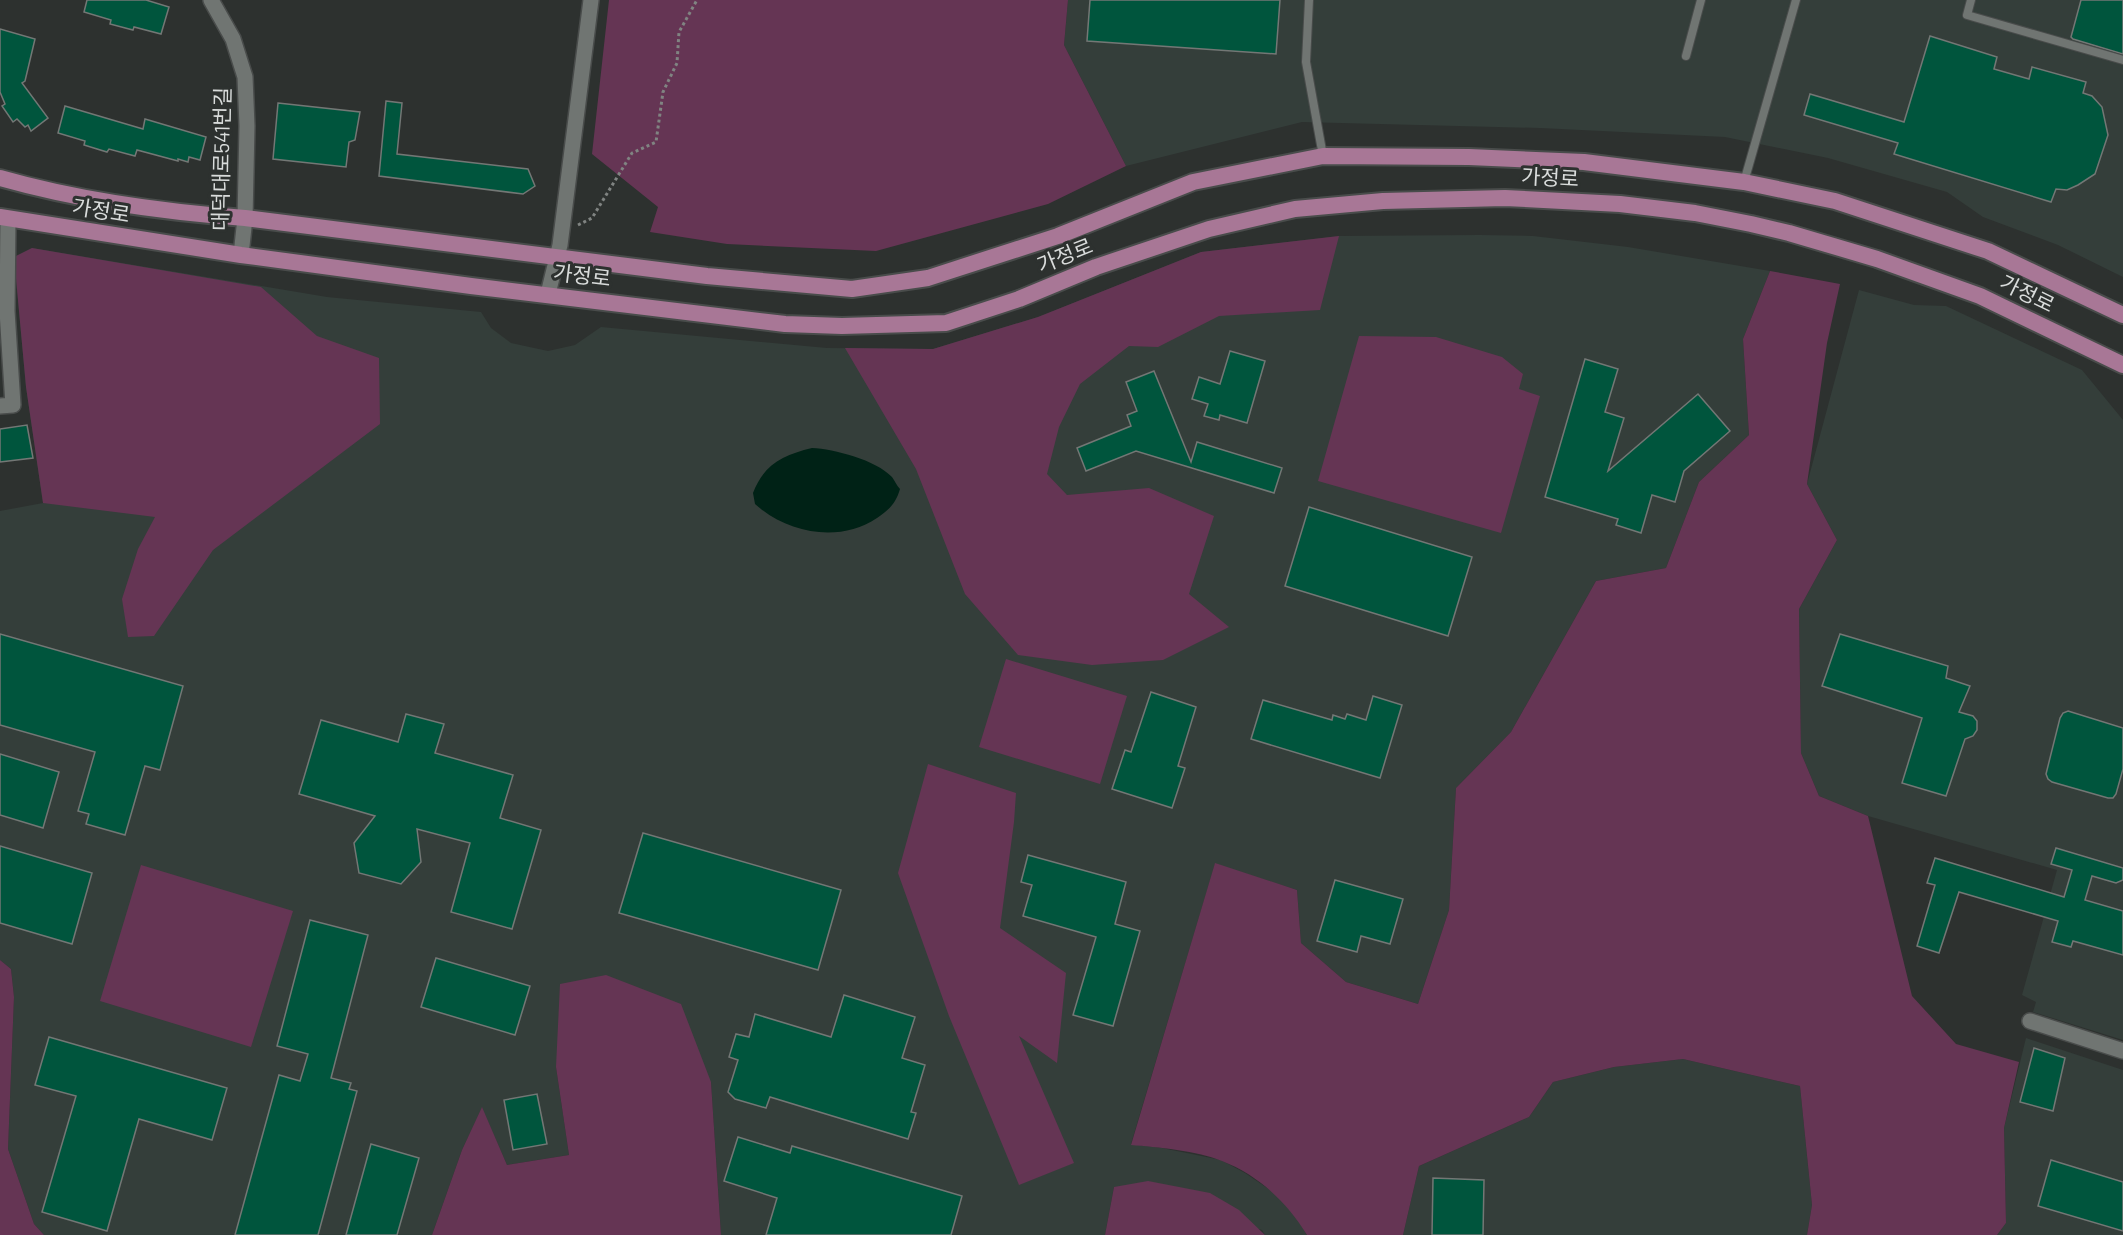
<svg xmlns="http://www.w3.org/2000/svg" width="2123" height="1235" font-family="Barlow,'Noto Sans KR',sans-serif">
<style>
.built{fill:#343e3a}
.green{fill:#653554}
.water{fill:#002216}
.building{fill:#00553d;stroke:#737775;stroke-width:1.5}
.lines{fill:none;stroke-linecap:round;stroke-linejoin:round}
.service-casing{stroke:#494c4b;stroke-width:10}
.minor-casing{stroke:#494c4b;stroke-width:18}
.primary-casing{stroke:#494c4b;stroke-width:20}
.path{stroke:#808482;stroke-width:3;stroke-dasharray:3 3;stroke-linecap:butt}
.service{stroke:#707572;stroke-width:8}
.minor{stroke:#707572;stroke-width:15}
.primary{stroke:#a87796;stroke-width:16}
.labels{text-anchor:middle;stroke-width:6;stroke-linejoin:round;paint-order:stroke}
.street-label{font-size:21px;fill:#d9dcdb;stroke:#2d312f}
</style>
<rect width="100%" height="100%" fill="#2d312f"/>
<g class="built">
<polygon points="1068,0 2123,0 2123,277 2058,245 1983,217 1947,192 1828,158 1725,137 1540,128 1302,122 1126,166 1064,45"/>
<polygon points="1480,235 1533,236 1628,247 1770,271 1743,339 1749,435 1699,482 1666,568 1596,581 1511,732 1456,788 1449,910 1418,1004 1346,982 1301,943 1297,890 1215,864 1131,1144 1162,1148 1221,1160 1245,1173 1273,1192 1294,1214 1307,1235 1265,1235 1262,1230 1114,1187 1105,1235 721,1235 711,1082 556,1067 569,1155 507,1165 482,1108 462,1150 432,1235 44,1235 34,1224 8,1149 14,997 11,969 0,960 0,511 43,503 26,387 14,257 32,248 327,297 481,312 491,328 511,343 548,351 575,345 601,327 827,348 933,349 1038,317 1201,252 1339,236"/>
<polygon points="1859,290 1914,305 1946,306 2082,370 2123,420 2123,1040 2033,1012 2036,1002 2022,995 2057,870 1868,816 1819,796 1801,753 1799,609 1837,540 1807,484"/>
<polygon points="2026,1038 2123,1070 2123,1235 1997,1235 2006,1223 2004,1128"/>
<polygon points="1683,1059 1800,1086 1812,1205 1807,1235 1403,1235 1419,1166 1529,1117 1553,1082 1614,1067"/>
</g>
<g class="green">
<polygon points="609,0 1068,0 1064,45 1126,166 1048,204 876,251 727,244 650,232 658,207 592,154"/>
<polygon points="1339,236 1320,310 1219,316 1158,347 1129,346 1080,384 1059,427 1047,474 1067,495 1149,488 1214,516 1189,594 1229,627 1163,660 1092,665 1018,655 965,594 916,469 845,348 933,349 1038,317 1201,252"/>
<polygon points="32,248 261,287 317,336 379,358 380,424 213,550 154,636 128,637 122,599 138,549 155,517 43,503 26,387 14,257"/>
<path d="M1770,271L1840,284L1827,343L1807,484L1837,540L1799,609L1801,753L1819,796L1868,816L1912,996L1956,1044L2019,1062L2004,1128L2006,1223L1997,1235H1807L1812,1205L1800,1086L1683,1059L1614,1067L1553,1082L1529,1117L1419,1166L1403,1235H1307C1287,1202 1258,1175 1222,1161C1198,1151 1156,1147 1131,1145L1215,863L1297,890L1301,943L1346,982L1418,1004L1449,910L1456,788L1511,732L1596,581L1666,568L1699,482L1749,435L1743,339Z"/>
<polygon points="1359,336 1436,337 1502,357 1523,374 1519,389 1540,396 1501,533 1318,481"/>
<polygon points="1006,659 1127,696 1100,784 979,747"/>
<polygon points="928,764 1016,793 1014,822 1000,928 1066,973 1057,1063 1019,1036 1074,1163 1019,1185 949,1016 898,873"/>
<polygon points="141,865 293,911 251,1047 100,1001"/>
<polygon points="0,960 11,969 14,997 8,1149 34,1224 44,1235 0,1235"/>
<polygon points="606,975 681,1004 711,1082 721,1235 432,1235 462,1150 482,1107 507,1165 569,1155 556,1067 560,984"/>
<polygon points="1148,1181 1210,1193 1239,1210 1265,1235 1105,1235 1114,1187"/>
</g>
<path class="water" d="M812,448C834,449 876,460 892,477C895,481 897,486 900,489C896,503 889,510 877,518C840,543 788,534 755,504L753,493C764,464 783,455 812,448Z"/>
<g class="building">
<polygon points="87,0 146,0 169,7 161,34 134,27 133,30 110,24 111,20 84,12"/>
<polygon points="1090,0 1280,0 1276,54 1087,41"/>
<polygon points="2081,0 2123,0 2123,54 2073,39 2071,37"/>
<polygon points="0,29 35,39 25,81 22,83 48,118 31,131 28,125 25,127 17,119 13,122 2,106 5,104 0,92"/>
<polygon points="1930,36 1997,57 1994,69 2029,79 2032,67 2086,82 2083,93 2092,96 2102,107 2108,135 2095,174 2078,185 2067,190 2056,189 2051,202 1894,154 1898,143 1804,115 1810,94 1904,122"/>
<polygon points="386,101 402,103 397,154 528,169 535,186 523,194 379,176"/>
<polygon points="278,103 360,112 355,140 349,142 346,167 273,159"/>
<polygon points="65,106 143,129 145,119 206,137 200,160 189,157 188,162 178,159 178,161 137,150 135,156 109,149 107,152 84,145 85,141 58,133"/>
<polygon points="1230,351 1265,361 1247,423 1220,415 1219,420 1204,416 1208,404 1192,399 1199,377 1220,384"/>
<polygon points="1585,359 1618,369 1605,412 1624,418 1608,471 1698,394 1730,431 1684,471 1675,502 1652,495 1641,533 1616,525 1618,519 1545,497"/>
<polygon points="1154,371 1191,462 1197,442 1282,468 1274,493 1136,451 1086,471 1077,448 1131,426 1127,415 1137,411 1126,382"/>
<polygon points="27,425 33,458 0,462 0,429"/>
<polygon points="1309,507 1472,557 1448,636 1285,586"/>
<polygon points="0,634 183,686 160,770 145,766 125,835 86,824 89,814 78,811 95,752 0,725"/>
<polygon points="1840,634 1948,666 1946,678 1970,686 1959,712 1973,716 1977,721 1977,730 1973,736 1965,739 1946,796 1902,783 1922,718 1822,686"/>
<polygon points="1151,692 1196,707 1178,766 1185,768 1172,808 1112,789 1125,750 1131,752"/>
<polygon points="1373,696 1402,705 1380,778 1251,739 1263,700 1332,720 1333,715 1345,719 1347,714 1366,720"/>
<polygon points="2068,711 2123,728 2123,769 2116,794 2113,798 2108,798 2052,782 2048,779 2046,774 2060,718 2063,713"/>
<polygon points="406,714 444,724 435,753 513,775 500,818 541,830 512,929 451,912 470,843 417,829 421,862 401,884 359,873 354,843 375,816 299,794 321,720 398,742"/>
<polygon points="0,754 59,772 43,828 0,815"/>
<polygon points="643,833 841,890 818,970 619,913"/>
<polygon points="0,846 92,873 72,944 0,923"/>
<polygon points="2056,848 2123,868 2123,880 2116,883 2092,876 2085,900 2123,911 2123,955 2073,941 2071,947 2052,942 2058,921 1959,892 1939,953 1917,946 1935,885 1927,883 1935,858 2064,897 2072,870 2051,864"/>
<polygon points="1028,855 1126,882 1115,924 1140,931 1113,1026 1073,1015 1096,937 1023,916 1032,885 1021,882"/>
<polygon points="1335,880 1403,899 1390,944 1361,936 1357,952 1317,941"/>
<polygon points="310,920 368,935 331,1078 351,1083 349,1089 357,1091 318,1235 235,1235 279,1075 300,1081 308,1054 277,1046"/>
<polygon points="436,958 530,986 515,1035 421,1007"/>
<polygon points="844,995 915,1017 902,1058 925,1065 911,1112 916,1113 908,1139 770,1097 766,1108 735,1099 728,1092 738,1060 729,1057 736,1034 749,1037 755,1014 831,1037"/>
<polygon points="49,1037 227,1088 212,1140 139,1119 107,1231 42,1212 76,1096 35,1085"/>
<polygon points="2034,1048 2065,1058 2053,1111 2020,1102"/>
<polygon points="537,1094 547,1144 513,1150 504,1100"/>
<polygon points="738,1137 790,1153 792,1146 962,1196 951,1235 766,1235 777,1198 724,1181"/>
<polygon points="371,1144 419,1158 397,1235 346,1235"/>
<polygon points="2051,1160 2123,1182 2123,1231 2038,1206"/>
<polygon points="1433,1178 1484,1180 1483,1235 1432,1235"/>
</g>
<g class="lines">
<g class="service-casing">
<g id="service">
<polyline points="1309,0 1306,62 1323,156"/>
<polyline points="1971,0 1967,15 2123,60"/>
<polyline points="1686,56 1701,0"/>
<polyline points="1744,182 1796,0"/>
</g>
</g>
<g class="minor-casing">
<g id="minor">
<polyline points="211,0 233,39 245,77 247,126 245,218 241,255"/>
<polyline points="548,294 560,245 591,0"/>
<polyline points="0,406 13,405 7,311 8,219"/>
<polyline points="2030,1021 2123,1051"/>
</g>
</g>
<g class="primary-casing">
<g id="primary">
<path d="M0,178C77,200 164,212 245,218L707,276L852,289L928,278L1058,236L1193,182L1323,156L1469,157L1584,162L1744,182L1835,201L1988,251L2123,315"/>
<polyline points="0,217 241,255 471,286 785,324 842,326 946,323 1019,299 1096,267 1209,229 1295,209 1383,201 1505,198 1620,204 1695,213 1751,224 1789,233 1877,259 1980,296 2123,365"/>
</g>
</g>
<polyline class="path" points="578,225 592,218 632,153 656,142 663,92 677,63 679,32 697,0"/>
<use href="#service" class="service"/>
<use href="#minor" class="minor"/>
<use href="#primary" class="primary"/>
</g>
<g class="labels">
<g class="street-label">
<text transform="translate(222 159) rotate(-89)" y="7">대덕대로541번길</text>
<text transform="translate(1550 178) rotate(3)" y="7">가정로</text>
<text transform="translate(101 211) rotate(9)" y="7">가정로</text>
<text transform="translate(1065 256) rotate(-22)" y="7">가정로</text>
<text transform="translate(582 276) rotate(7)" y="7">가정로</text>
<text transform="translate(2027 294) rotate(26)" y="7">가정로</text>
</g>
</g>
</svg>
